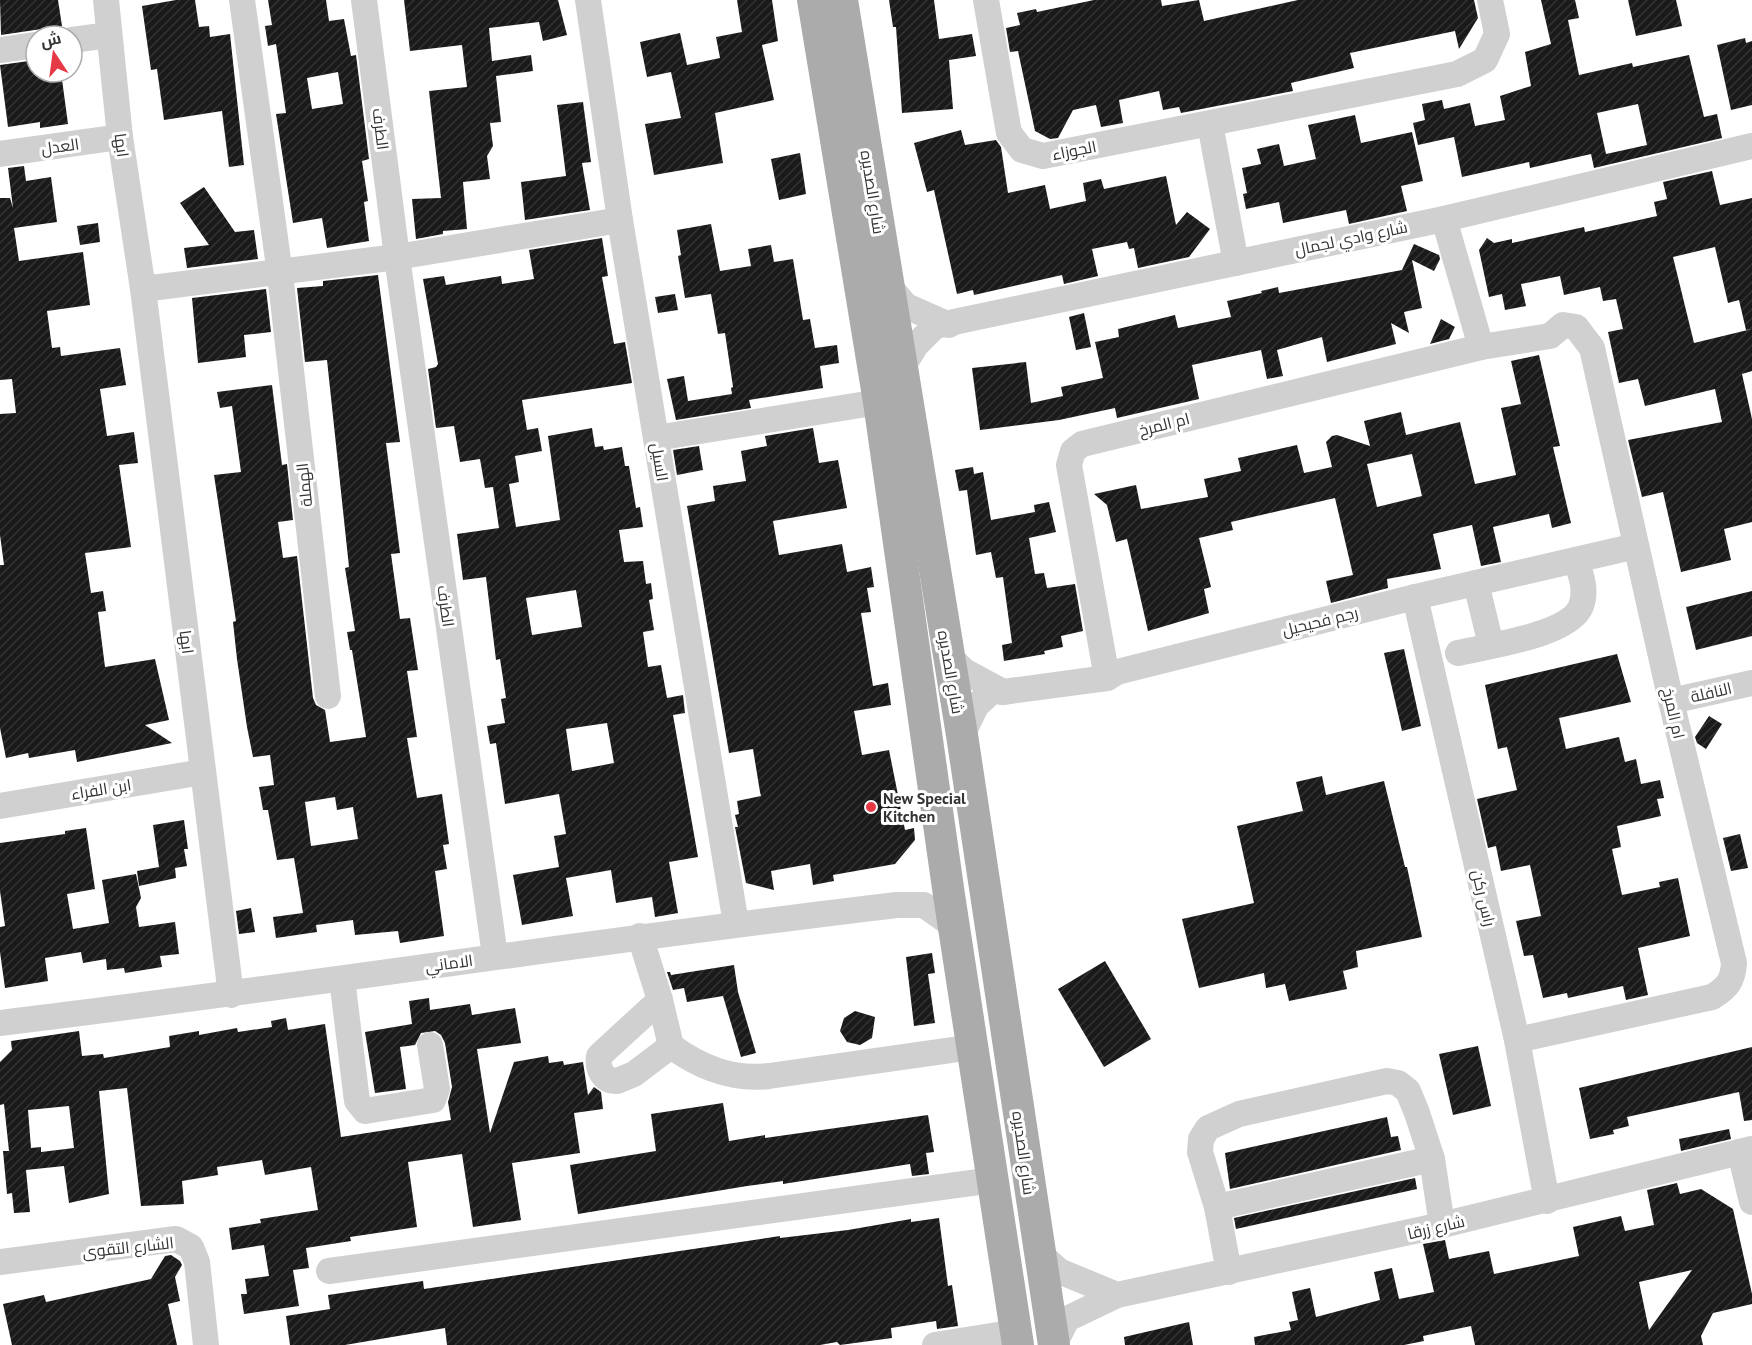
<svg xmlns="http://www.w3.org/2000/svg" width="1752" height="1345" font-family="'PT Sans',Cairo,sans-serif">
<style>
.building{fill:url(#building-hatch);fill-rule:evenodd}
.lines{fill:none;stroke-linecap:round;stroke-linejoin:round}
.minor{stroke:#d0d0d0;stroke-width:26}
.major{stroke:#ababab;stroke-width:32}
.poi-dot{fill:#e63946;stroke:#fff;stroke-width:2}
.labels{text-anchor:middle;stroke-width:6;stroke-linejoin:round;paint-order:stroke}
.street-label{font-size:16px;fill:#333;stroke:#fff}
.poi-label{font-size:16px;font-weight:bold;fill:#333;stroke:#fff;text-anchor:start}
</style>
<defs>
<pattern id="building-hatch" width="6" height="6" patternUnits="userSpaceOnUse" patternTransform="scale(1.5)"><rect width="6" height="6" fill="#1a1a1a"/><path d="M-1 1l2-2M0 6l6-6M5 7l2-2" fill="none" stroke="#333"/></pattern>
</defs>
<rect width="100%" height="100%" fill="#fff"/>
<g class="building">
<polygon points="0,0 58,0 62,26 1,35"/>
<polygon points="176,0 195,0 199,27 209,26 210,37 230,34 244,165 229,167 222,111 164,120 157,69 151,70 142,6"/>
<path d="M268,0H326L329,21L344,19L351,56L356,55L369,159L362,161L368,201L364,202L369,241L327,248L322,218L293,223L276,114L286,113L276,44L268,46L265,26L272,25ZM338,72L343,104L312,109L307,78Z"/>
<polygon points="404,0 558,0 567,35 543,41 539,22 489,28 492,61 531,55 533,71 496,76 501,122 490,123 493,146 487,156 490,179 463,182 467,229 443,231 443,234 416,239 412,199 441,198 429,91 467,87 462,45 410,51"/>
<polygon points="737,0 772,0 778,41 762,45 774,100 715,113 723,163 654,175 645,124 681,118 671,72 647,77 640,42 680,33 687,65 720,58 716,37 742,32"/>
<polygon points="889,0 934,0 939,39 972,34 976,56 949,60 953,109 902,113 896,27 893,27"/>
<polygon points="1094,0 1161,0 1162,6 1199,0 1204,21 1298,0 1474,0 1478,18 1459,49 1455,31 1350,53 1354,68 1291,83 1293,91 1181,113 1179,107 1163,110 1159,91 1119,100 1123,123 1101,127 1096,105 1073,110 1058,138 1050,139 1035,131 1018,51 1010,52 1006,28 1020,25 1017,13 1036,9 1037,12"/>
<path d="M1541,0H1575L1579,18L1568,20L1579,75L1632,63L1633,67L1689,55L1704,117L1717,114L1722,138L1594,168L1591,154L1530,168L1529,162L1462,177L1454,137L1418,145L1413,123L1425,120L1422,104L1442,100L1444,109L1470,103L1475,126L1505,120L1500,96L1531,86L1525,52L1551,44ZM1638,104L1647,145L1606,154L1597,113Z"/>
<polygon points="1628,0 1676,0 1682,26 1636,36"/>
<polygon points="1745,38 1746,43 1752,41 1752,105 1731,110 1717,45"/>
<polygon points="36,60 36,72 61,72 68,124 40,128 40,122 8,127 0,65"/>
<polygon points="583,102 591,162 582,163 590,210 525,220 521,182 566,176 557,105"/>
<polygon points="1355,115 1361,143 1412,132 1423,181 1401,186 1407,211 1349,224 1346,210 1283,223 1279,202 1246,209 1243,194 1247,193 1242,168 1261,164 1257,149 1279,144 1284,166 1316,159 1308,125"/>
<polygon points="961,130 965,145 996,140 1001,147 1008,193 1045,185 1050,209 1086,201 1083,183 1101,179 1104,189 1166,176 1176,225 1187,212 1210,229 1189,257 1138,268 1134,248 1129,249 1127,242 1092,249 1098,276 1064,284 1062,275 974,295 973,290 957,294 934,190 927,192 914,143"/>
<polygon points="800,153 806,194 779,200 771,159"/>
<polygon points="24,166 26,181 51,177 57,222 14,228 19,261 83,252 90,305 47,311 52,348 60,347 61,356 120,348 126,385 100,389 107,436 134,432 138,463 119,465 131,547 85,553 91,593 103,591 106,611 98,612 105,667 155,659 169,720 145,725 172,743 77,762 75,750 29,758 28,753 6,758 0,728 0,565 4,565 0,535 0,414 16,413 12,379 0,380 0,198 10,198 13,208 8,168"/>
<polygon points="1712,171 1720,205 1752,198 1752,329 1746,330 1739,300 1728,303 1715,247 1673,257 1694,343 1752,329 1752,371 1742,374 1752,419 1752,522 1724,529 1731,560 1681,572 1663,492 1642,497 1628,440 1722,422 1715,389 1645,406 1638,379 1619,383 1608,332 1623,329 1616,299 1603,301 1600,287 1564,295 1560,276 1521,284 1526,306 1505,310 1502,294 1489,297 1479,250 1487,238 1494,243 1512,239 1512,243 1584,227 1585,232 1657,216 1654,202 1667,199 1663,182"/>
<polygon points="204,187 235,232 254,230 258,259 187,268 184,248 209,245 180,203"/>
<polygon points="98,223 100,242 80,245 77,226"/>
<polygon points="711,224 720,271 751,266 748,249 771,245 774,262 793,259 803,320 810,319 815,348 837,345 839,363 820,366 823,388 749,400 751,408 676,420 667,379 684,376 688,401 732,394 731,388 733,387 725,333 718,334 711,294 685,298 678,256 681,255 677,230"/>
<path d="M602,238L608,276L602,277L614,344L625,342L632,383L522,400L527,430L538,428L542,451L515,456L519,482L509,484L516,527L560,520L548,436L592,428L595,447L603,446L604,450L622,447L625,466H629L636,508L640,507L643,527L619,530L624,562L643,561L646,584L651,583L653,599L649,600L654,630L643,632L648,667L661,665L667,698L683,695L685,713L673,715L698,857L669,862L678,913L655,917L652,897L616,903L611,870L566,878L573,916L522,925L513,875L559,867L554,836L566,834L559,794L505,804L496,743L490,744L487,726L505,723L501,699L506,698L500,659L496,660L486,577L463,580L457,534L499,528L493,487L485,488L480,459L460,462L454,426L436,428L428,369L436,367L438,364L423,279L444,276L446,285L501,276L502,284L534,279L529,250ZM576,590L582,627L532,635L526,598ZM607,723L614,763L572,771L566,729Z"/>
<polygon points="1414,244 1439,255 1440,259 1434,271 1412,260 1422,308 1404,312 1409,333 1391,323 1396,344 1327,362 1322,337 1277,350 1283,376 1267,379 1261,350 1192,365 1199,399 1117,418 1115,408 1059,420 980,430 972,368 1026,362 1031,403 1063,396 1061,387 1103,378 1095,342 1119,337 1118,329 1175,315 1178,328 1231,317 1227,301 1262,293 1261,291 1278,287 1279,293 1402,270"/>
<path d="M378,275L400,442L386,443L400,553L391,554L400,619L410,618L418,670L407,671L417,737L407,738L417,798L442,794L449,844L443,845L447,869L435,871L444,936L400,943L398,931L355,935L353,920L316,925L317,932L276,938L273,917L303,913L294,858L277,860L268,810H263L259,787L274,785L270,755L253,757L247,727L237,659L233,622L236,621L214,475L241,472L232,406L220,408L217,392L272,385L282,465L287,464L293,520L278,522L283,558L297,556L313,698L316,705L325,710L330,742L366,737L352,650H350L347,632L355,631L345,568L349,567L327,360L305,362L297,288L323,286V281ZM335,797L337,810L353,807L358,839L311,846L305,802Z"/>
<polygon points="266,289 271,332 244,335 246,357 198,363 192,298"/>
<polygon points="675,294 678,310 658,313 655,297"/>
<polygon points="1084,313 1091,347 1076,350 1069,317"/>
<polygon points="1441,319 1455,327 1449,339 1430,344"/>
<path d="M1539,355L1560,446L1553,447L1571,523L1552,528L1549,514L1493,527L1501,562L1481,566L1472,525L1433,534L1441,569L1387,579L1388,588L1331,603L1326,581L1353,575L1335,498L1231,522L1233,530L1199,538L1211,587L1204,589L1209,613L1148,631L1127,539L1116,542L1107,505L1094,494L1136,485L1141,509L1208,497L1204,479L1241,471L1238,458L1297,445L1304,473L1332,467L1326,442L1332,436L1337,435L1370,446L1364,421L1401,412L1406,435L1460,422L1475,484L1516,475L1501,408L1521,404L1511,361ZM1412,454L1422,496L1377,507L1367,464Z"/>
<polygon points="813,428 819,463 838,460 847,508 773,521 779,555 842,544 847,572 871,567 874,587 867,588 871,612 861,613 873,686 888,683 891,705 854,711 862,755 889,750 905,830 914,828 915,840 895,864 833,875 834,881 813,885 810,864 771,871 774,890 746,883 735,827 738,827 735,815 739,814 737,801 761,796 760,792 753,749 729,753 687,506 715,501 713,486 746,481 741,451 767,446 765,436"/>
<polygon points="699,446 703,470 677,475 673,450"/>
<polygon points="973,467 974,474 983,472 991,520 1035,512 1034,505 1049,502 1056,532 1029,538 1035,574 1044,573 1047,588 1075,584 1083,631 1061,636 1063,647 1044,651 1045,654 1004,661 1002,645 1012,643 1003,577 996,578 991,552 976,555 967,490 959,491 955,470"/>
<polygon points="1752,591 1752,636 1696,650 1686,607"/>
<polygon points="1404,649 1421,726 1402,731 1384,653"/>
<polygon points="1617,654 1631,702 1559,718 1566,749 1619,737 1625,762 1636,759 1641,784 1660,780 1664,798 1657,799 1661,816 1617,826 1621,847 1612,849 1622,895 1660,887 1659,882 1678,878 1690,936 1638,948 1648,995 1626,1000 1623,986 1568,998 1567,993 1543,998 1533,955 1524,956 1516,921 1541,916 1530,865 1501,871 1496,846 1488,848 1477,799 1517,790 1507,747 1498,749 1485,685"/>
<polygon points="1709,716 1722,724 1706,749 1697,743 1695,737"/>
<polygon points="1322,776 1326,795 1384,781 1405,867 1407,867 1422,937 1356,951 1358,967 1343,971 1347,989 1289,1001 1285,984 1266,988 1264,973 1199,988 1182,919 1254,903 1237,826 1303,811 1296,782"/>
<polygon points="184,820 188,849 184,849 187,866 175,868 176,878 139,886 137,871 159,867 153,825"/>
<polygon points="86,828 95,889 67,894 73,929 109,923 102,880 136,874 141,898 136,907 139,927 175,922 179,954 160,956 162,967 125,973 124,968 107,970 106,959 83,963 81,952 45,958 48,981 5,988 0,952 0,927 5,926 0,891 0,843 65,834 65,831"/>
<polygon points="1740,834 1748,868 1731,871 1723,838"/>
<polygon points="251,908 255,932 239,934 236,911"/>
<polygon points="932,953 935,973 928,974 935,1023 914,1026 906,957"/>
<polygon points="1105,961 1151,1039 1104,1067 1058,989"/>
<polygon points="734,965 738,992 756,1053 741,1057 723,996 687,1002 684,988 673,990 667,972 670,972 671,975"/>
<path d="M429,998L430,1010L470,1004L472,1015L515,1008L521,1043L477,1049L490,1133L514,1062L548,1056L549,1063L563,1061L564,1065L583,1062L588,1095L594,1087L601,1092L603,1109L574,1113L580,1153L512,1163L521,1220L473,1227L462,1154L408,1162L417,1227L350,1237L351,1241L306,1248L309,1268L293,1270L299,1306L244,1314L241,1294H247L245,1279L269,1276L264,1245L232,1250L229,1228L261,1223L260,1219L318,1210L311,1167L265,1175L262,1160L217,1167L218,1175L182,1181L184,1204L141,1206L127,1088L99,1091L109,1194L69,1203L64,1166L26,1170L30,1212L14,1213L12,1193L7,1194L3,1151H9L4,1104L0,1105V1062L12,1050L11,1041L79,1031L82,1056L103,1054L104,1058L170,1047L169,1036L199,1031V1035L237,1028L238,1032L272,1027L271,1021L286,1018L288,1030L325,1024L341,1137L451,1120L448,1102L452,1087L445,1043L441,1035L435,1031L421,1033L415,1045L400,1047L406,1089L375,1093L365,1032L412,1024L409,1001ZM69,1106L74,1148L41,1152V1147L31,1148L28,1110Z"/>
<polygon points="855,1011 875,1017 872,1038 860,1045 847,1042 840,1031 844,1018"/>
<polygon points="1478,1046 1491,1106 1453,1115 1439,1054"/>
<polygon points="1752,1047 1752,1120 1744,1121 1739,1092 1627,1117 1629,1126 1613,1130 1614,1134 1590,1139 1579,1088"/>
<polygon points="723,1103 729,1141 765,1135 765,1138 928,1115 934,1152 926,1153 929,1174 912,1176 910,1164 783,1184 783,1181 747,1186 578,1214 570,1165 656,1151 651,1114"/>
<polygon points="1387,1117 1391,1137 1398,1136 1401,1150 1230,1189 1225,1153"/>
<polygon points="1729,1129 1731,1139 1681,1151 1679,1139"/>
<polygon points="1415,1178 1417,1189 1236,1229 1234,1218"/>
<path d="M1677,1183L1680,1194L1701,1189L1733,1209L1752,1294V1304L1713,1313L1701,1336L1703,1345H1475L1471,1326L1423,1336L1424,1341L1404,1345H1255L1254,1337L1291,1330L1289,1322L1298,1320L1292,1292L1310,1288L1316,1317L1380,1300L1374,1272L1392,1268L1399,1299L1434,1292L1423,1244L1445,1240L1449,1259L1489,1251L1494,1274L1579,1256L1573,1227L1621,1216L1625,1231L1654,1225L1647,1190ZM1692,1270L1649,1330L1639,1282Z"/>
<polygon points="939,1218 948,1286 952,1285 958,1326 937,1329 936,1321 891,1328 892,1338 840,1345 837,1342 820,1345 447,1345 445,1328 345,1345 290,1345 286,1316 330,1309 328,1295 423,1281 424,1289 780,1236 780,1238 848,1230 911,1219 911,1222"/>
<polygon points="171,1255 180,1261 182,1265 175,1277 180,1301 168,1304 177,1345 12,1345 3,1304 44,1295 46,1302 151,1279 165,1256"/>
<polygon points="1189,1322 1193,1345 1125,1345 1124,1337"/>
</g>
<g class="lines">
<g class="minor">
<polyline points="106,0 120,137 143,289 231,995"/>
<polyline points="242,0 280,274 328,696"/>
<polyline points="364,0 397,257 495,956"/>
<polyline points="588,0 620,220 736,924"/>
<polyline points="986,0 1009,133 1022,150 1043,156 1457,74 1485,60 1497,34 1490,0"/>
<polyline points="72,40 109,35"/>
<polyline points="0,50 36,45"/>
<polyline points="1210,124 1236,263"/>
<polyline points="0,154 120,137"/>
<polyline points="1444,219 1481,347"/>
<polyline points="888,285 906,306 949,325"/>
<polyline points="143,289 397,257 620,220"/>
<polyline points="902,368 916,345 935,326 1444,219 1752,146"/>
<polyline points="656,438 879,402"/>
<polyline points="1476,583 1491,645"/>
<polyline points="1415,597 1517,1040 1547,1201"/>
<path d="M1458,653C1488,646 1570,635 1581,606C1587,590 1581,575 1576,560"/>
<polyline points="947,654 964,671 1003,692"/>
<path d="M1107,678L1069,465L1073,451L1082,444L1481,347L1550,336L1563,325L1576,327L1592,348L1671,701L1734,963C1733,981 1727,988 1712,997L1517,1040"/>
<polyline points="1671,701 1752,683"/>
<polyline points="962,735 976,706 993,690 1003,692 1107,678 1117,672 1415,597 1636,546"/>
<polyline points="0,806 203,772"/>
<path d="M640,936L660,1000L671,1046C701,1068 732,1080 769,1076L973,1047"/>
<polyline points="342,979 357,1101 365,1111 433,1100 437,1089 430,1045"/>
<path d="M660,1000L599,1056C597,1069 603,1081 617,1081L634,1074L671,1046"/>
<path d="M0,1023C300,987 598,940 897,905H924L955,927"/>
<polyline points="1740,1152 1752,1202"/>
<polyline points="1217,1207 1432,1159"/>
<polyline points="1038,1252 1059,1271 1117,1295"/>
<polyline points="0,1262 176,1239 191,1247 197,1262 206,1345"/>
<polyline points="329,1271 993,1180"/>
<polyline points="1229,1272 1217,1207 1200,1152 1201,1139 1208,1128 1239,1114 1387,1081 1398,1083 1408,1091 1417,1113 1432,1159 1442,1225"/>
<polyline points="935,1345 1016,1332"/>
<polyline points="1054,1345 1067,1319 1117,1295 1442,1225 1752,1149"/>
</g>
<g class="major">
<polyline points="813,0 879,402 949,895 1018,1345"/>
<polyline points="842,0 962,735 1054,1345"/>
</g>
</g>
<circle class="poi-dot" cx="871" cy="807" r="6"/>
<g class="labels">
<g class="street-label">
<text transform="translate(381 129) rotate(83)" y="6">الطرف</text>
<text transform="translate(122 145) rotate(82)" y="6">ابها</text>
<text transform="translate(60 146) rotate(-8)" y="6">العدل</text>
<text transform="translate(1074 150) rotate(-11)" y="6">الجوزاء</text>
<text transform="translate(873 192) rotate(81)" y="6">شارع الصديره</text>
<text transform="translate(1351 238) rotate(-12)" y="6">شارع وادي لجمال</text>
<text transform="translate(1164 424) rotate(-14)" y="6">ام المرخ</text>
<text transform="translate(660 462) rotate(81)" y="6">السيل</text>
<text transform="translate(304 485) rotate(-96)" y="6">الهملة</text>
<text transform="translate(446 606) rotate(82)" y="6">الطرف</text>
<text transform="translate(1320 621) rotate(-14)" y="6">رجم فحيحيل</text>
<text transform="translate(187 642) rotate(83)" y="6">ابها</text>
<text transform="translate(951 672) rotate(80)" y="6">شارع الصديره</text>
<text transform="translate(1711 692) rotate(-13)" y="6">النافلة</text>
<text transform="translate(1674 713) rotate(77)" y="6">ام المرخ</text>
<text transform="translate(101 789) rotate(-9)" y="6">ابن الفراء</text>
<text transform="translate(1484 898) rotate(77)" y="6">راس ركن</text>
<text transform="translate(449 963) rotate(-8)" y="6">الاماني</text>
<text transform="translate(1024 1153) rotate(82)" y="6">شارع الصديره</text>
<text transform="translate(1436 1227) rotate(-13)" y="6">شارع زرقا</text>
<text transform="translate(128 1247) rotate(-6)" y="6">الشارع التقوى</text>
</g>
<g class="poi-label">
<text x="883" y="804">New Special<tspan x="883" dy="18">Kitchen</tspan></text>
</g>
</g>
<g transform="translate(54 54) rotate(347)"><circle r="28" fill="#ffffff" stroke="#adadad" stroke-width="1.5"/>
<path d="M0-4.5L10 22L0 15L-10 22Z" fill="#e63946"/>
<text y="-9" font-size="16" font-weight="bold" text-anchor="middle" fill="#333333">ش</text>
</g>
</svg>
